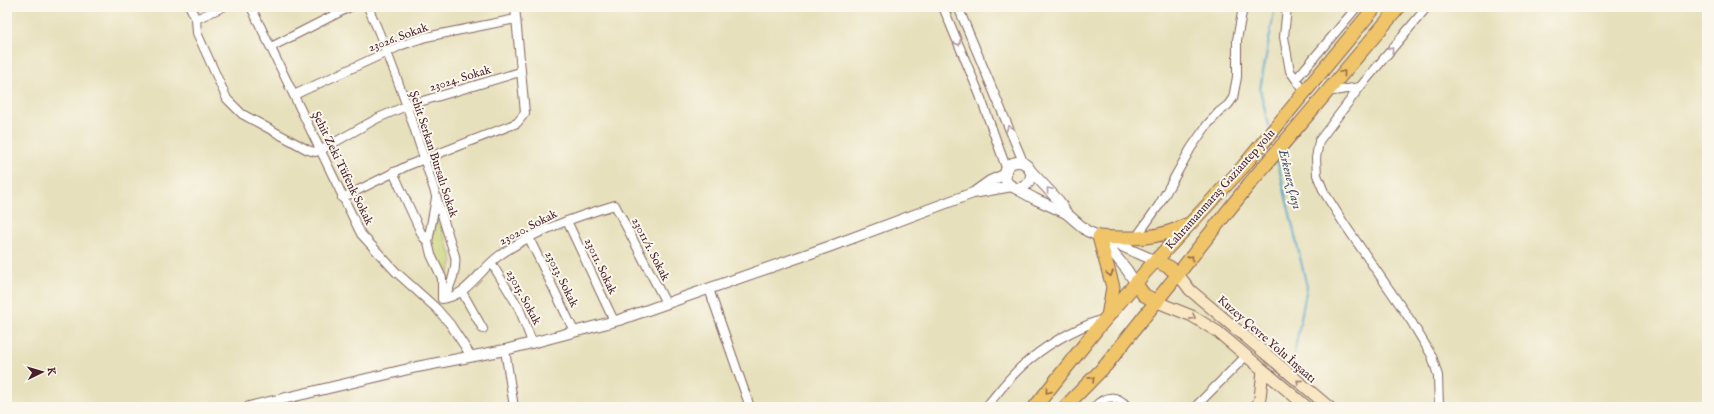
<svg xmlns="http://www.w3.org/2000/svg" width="1714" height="414" font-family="'IM FELL English',serif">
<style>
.green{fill:#c5d173;stroke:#88784f}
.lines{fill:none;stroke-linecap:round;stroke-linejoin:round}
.stream{stroke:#4da5ca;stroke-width:2}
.minor-casing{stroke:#81635e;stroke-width:10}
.tertiary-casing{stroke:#81635e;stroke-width:12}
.secondary-casing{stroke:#81635e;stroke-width:13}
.trunk-casing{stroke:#81635e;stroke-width:15}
.minor{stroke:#fff;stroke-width:8}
.tertiary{stroke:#fff;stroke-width:10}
.secondary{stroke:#f9e7c3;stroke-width:11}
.trunk{stroke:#f0c469;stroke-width:13}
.oneway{stroke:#ae9aa0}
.oneway2{stroke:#956947}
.oneway3{stroke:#a28377}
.labels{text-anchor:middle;stroke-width:4;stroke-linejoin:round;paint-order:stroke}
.street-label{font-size:12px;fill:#4a1f2b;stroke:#fbf7ec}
.water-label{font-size:13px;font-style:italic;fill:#4b556b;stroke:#fbf7ec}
</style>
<rect width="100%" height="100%" fill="#fbf7ec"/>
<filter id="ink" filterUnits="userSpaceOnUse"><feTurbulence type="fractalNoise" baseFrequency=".025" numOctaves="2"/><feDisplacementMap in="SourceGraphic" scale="8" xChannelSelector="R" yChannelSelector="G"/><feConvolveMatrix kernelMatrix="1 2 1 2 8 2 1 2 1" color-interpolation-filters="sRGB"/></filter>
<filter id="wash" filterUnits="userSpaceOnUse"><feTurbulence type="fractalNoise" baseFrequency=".012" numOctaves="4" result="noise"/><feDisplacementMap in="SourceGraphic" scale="16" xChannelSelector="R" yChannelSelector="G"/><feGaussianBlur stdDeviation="0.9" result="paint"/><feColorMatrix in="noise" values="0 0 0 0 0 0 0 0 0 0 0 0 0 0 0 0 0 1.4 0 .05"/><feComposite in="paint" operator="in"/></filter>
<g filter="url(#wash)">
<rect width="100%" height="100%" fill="#e7e0bc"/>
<polygon class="green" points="438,216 453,261 446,279 433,248 432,240"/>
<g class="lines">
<g class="stream">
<polyline points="1269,128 1260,89 1275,7"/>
<polyline points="1277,159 1307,287 1294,355"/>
</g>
</g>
</g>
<g filter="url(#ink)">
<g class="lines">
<g class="minor-casing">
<g id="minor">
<polyline points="190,7 196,19 197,33 227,99 242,114 308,150 315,152 321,150 378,118 406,106 520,72"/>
<polyline points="251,7 361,234 396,272 436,308 450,324 471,356"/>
<path d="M368,7C404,87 428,172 455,256C457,269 451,286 444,297"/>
<polyline points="943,7 979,93 1007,170"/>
<polyline points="958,7 1024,164"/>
<polyline points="1287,7 1284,37 1290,71 1305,92"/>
<polyline points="196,19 223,7"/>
<polyline points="271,47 350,7"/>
<polyline points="1296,79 1357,7"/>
<polyline points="1360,87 1319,141 1316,158 1317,175 1324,192 1343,222 1411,321 1432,356 1438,376 1439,407"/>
<polyline points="1327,92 1360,87 1427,7"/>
<polyline points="294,95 402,45 426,37 516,19"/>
<polyline points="393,172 423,237 428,242"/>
<polyline points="342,198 409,165 517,123 525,113 515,7"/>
<path d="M436,198L428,242L431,255L442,278V299C468,296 480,269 500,255C534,231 575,217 615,205L666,303"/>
<polyline points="567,221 614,321"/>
<polyline points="529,238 574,331"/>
<polyline points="1135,239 1159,205 1191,148 1207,125 1219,112 1228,105 1233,98 1237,77 1237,40 1243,7"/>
<polyline points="492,264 519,308 532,342"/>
<polyline points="709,289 750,407"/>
<polyline points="462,292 483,329"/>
<polyline points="505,350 514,407"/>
<path d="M986,407C997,394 1008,379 1021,367C1044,346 1074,329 1103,319"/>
<path d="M1094,407C1106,395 1116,394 1128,407"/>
<polyline points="1195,407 1246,356"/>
</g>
</g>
<g class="tertiary-casing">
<g id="tertiary">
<circle cx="1018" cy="175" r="13"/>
<polyline points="1029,169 1059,201 1066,213"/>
<polyline points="1015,188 1035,199 1066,213 1087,231 1156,261"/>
<polyline points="976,191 990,181 1006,174"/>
<polyline points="1101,238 1127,270 1136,284"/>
<polyline points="249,407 417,367 505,350 619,320 831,246 973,193 1012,186"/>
</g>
</g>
<g class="secondary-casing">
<g id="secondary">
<polyline points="1178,274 1190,290 1329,407"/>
<polyline points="1157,302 1192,316 1218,332 1307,407"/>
<polyline points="1257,407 1260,398 1263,370"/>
</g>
</g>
<g class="trunk-casing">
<g id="trunk">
<polyline points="1156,261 1169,267 1178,274"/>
<polyline points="1136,284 1144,295 1157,302"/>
<path d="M1108,316L1113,287L1099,237C1132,239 1156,240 1186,225"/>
<polyline points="1035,407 1096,330 1146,271 1242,168 1375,7"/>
<polyline points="1065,407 1106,365 1250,183 1399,7"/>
</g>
</g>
<use href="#minor" class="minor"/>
<use href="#tertiary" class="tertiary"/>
<use href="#secondary" class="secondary"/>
<use href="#trunk" class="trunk"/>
</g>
<defs><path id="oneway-chevron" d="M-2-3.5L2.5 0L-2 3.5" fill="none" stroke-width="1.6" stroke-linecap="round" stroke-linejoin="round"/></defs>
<g class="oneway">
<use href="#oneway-chevron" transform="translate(958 43) rotate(67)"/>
<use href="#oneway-chevron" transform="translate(1391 50) rotate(-50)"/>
<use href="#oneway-chevron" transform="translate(1009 128) rotate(-111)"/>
<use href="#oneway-chevron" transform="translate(1049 190) rotate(-130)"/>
</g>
<g class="oneway2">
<use href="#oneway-chevron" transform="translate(1343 73) rotate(-50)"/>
<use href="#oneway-chevron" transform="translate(1191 258) rotate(-50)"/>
<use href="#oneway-chevron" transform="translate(1110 274) rotate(75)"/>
<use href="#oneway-chevron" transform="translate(1092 379) rotate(-46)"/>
<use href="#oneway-chevron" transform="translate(1048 391) rotate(128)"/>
</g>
<g class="oneway3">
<use href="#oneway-chevron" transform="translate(1193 317) rotate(28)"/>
<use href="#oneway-chevron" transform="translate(1299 382) rotate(-139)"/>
</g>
</g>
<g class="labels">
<g class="street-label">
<text transform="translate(398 37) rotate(-20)" y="4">23026. Sokak</text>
<text transform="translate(460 78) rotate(-17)" y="4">23024. Sokak</text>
<text transform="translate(434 154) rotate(72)" y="4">Şehit Serkan Bursalı Sokak</text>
<text transform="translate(343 168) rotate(64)" y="4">Şehit Zeki Tüfenk Sokak</text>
<text transform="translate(1220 189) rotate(-48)" y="4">Kahramanmaraş Gaziantep yolu</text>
<text transform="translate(528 227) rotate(-27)" y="4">23020. Sokak</text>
<text transform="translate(651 249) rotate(63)" y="4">23011/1. Sokak</text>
<text transform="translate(601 266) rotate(65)" y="4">23011. Sokak</text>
<text transform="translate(562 279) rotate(64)" y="4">23013. Sokak</text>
<text transform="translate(524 297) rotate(62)" y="4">23015. Sokak</text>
<text transform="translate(1267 339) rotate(41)" y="4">Kuzey Çevre Yolu İnşaatı</text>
</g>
<g class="water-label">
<text transform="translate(1291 179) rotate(76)" y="5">Erkenez Çayı</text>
</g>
</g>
<rect width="1714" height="414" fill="none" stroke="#fbf7ec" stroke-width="24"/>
<g transform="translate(42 372) rotate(85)" stroke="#fbf7ec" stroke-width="3" paint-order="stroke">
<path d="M0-3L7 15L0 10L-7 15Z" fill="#4a1f2b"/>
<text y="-6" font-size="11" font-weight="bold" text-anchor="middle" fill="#4a1f2b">K</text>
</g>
</svg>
